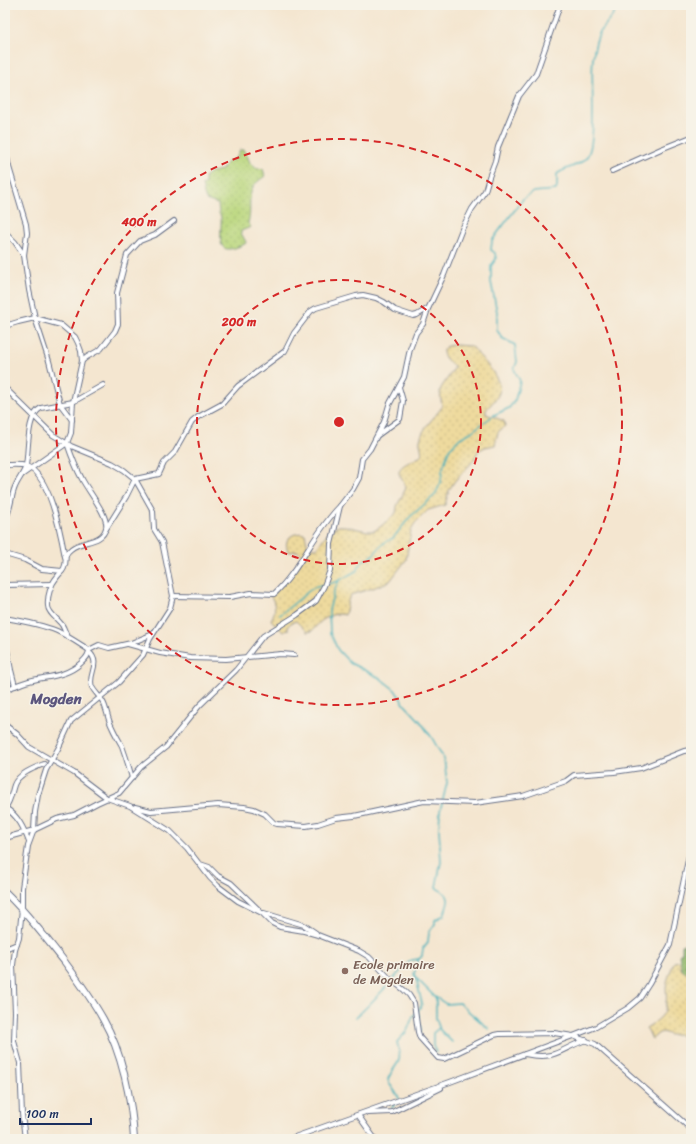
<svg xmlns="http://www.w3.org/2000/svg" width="696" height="1144" font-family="Sriracha,sans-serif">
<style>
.grass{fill:url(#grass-dots);stroke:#6a836e}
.forest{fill:url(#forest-firs);stroke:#577465}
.sand{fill:url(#sand-dots);stroke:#84847e}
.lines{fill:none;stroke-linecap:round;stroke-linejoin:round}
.stream{stroke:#41b0bc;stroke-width:1.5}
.street-casing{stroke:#676f86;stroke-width:6}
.secondary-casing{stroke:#676f86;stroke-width:8}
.street{stroke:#fff;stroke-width:4}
.secondary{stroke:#fff;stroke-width:6}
.ring{fill:none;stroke:#d62828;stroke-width:2;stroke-dasharray:7 5}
.education-dot{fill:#8d6e63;stroke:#f7f3e8;stroke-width:1.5}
.labels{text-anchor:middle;stroke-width:3;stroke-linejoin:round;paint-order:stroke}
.education-label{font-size:13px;fill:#785e54;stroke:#f7f3e8;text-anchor:start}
.quarter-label{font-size:15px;font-weight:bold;fill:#5c567e;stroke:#f7f3e8}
.centre{fill:#d62828;stroke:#f7f3e8;stroke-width:2}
.ring-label{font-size:12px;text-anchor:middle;font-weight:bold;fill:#d62828;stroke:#f7f3e8;stroke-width:3;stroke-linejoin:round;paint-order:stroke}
</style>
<defs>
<pattern id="grass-dots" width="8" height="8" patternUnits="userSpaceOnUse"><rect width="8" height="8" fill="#bad77d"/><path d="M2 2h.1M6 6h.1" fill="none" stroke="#9fb96e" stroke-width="1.8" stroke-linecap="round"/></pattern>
<pattern id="forest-firs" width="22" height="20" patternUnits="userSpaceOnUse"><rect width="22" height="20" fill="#93b86c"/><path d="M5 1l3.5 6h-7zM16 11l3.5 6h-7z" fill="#77965c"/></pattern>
<pattern id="sand-dots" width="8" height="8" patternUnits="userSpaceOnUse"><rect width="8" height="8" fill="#eeda9e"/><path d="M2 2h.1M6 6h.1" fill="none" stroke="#ccbb8a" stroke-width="1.8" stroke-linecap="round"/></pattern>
</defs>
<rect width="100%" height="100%" fill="#f7f3e8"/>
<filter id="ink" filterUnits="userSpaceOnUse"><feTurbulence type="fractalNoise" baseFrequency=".025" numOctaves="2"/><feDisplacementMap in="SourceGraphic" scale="8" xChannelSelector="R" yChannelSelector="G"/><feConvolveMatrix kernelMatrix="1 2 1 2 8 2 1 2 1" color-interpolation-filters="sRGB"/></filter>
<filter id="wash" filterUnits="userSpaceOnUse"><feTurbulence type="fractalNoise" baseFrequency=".012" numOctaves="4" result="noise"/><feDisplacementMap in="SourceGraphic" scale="16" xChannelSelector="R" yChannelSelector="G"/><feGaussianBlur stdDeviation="0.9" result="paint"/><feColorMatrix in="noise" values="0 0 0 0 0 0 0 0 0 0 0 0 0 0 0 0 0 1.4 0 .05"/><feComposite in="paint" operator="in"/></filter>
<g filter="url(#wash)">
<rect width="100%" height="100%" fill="#f4e6d0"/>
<path class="grass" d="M240,150H243C252,159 246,168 263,169L265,176C261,179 255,183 253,187C247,198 252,211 248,223L251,227L241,231V233L246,242L245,244C213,259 222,238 221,217L219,213L218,204L206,200L204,195L202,185L205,184V176L211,172L222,170L226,163L236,158Z"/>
<path class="forest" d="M691,940V973C679,973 681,965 679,955L682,952V945Z"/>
<g class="sand">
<path d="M454,345L471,346C479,356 504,379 499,393C497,399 490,405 486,410V414L504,421L505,426L498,432L495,445L485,447L478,451L474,460L454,482L449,490L445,505L428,510L415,523L411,530L406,560L390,581L373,588L350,595L348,601L345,615C331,611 320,621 312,631L307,632L296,621L291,623L288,626V630L283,632L271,620C276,611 276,604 270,595L274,594L303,557L298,551L289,552C281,540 293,531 305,534L307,543L311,548H317L328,532L332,529L339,526H345L367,531H374L380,527L396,513L397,506L406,488C405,483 400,478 399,473C398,465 415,460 421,456C423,450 419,445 420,440C423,427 435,417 442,407L440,392L441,388L455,367C450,363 442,357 443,350L447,346Z"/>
<path d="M680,961L681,969L684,972L691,973V1033L681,1036L678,1034L670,1035L663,1032L659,1033L652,1039L646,1028C656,1021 666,1017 666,1003C667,997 666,992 666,987C667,979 671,970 674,962Z"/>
</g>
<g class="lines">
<g class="stream">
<path d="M339,581L334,591L329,610L330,633L338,650L350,663L380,678L395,690L405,705L420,721L432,738L444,759L447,783L440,811L439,829L441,862L436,887C438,890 441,890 444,893C452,898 446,908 444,915L435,920V924L429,932L428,942L423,948L422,956L418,960L414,974L416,978L436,998V1018L440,1030L452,1042"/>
<path d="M280,615L310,590L317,586L336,582L358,570L359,566L364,560L370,558L384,543L393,538L410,517L435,495L441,482L442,471L449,449L460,438L471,432L494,415L509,408L515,400L520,381L514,369L517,362L515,345L502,338L497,330V312L491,282V266L496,259L495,253L491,250L492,241L496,235L523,199L533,192L556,190L557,187V174C565,167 579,167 586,158C598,144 590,80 593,59C594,49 596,38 601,30C607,22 615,15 619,5"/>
<polyline points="416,978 422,1004 418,1011 421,1031"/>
<polyline points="437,998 446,1004 459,1003 489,1029"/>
<path d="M356,1017C375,1000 391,981 409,962L412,960L419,959"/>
<polyline points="436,1052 433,1046 433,1033 439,1028"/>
<path d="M399,1099L398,1096L389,1083L388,1079C397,1059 403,1067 397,1042L407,1031L413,1016L418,1011"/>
<polyline points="392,1108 395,1103"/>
</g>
</g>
</g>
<g filter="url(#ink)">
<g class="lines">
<g class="street-casing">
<g id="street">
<polyline points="5,149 9,167 26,224 27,233 24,255 29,290 35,318 49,361 60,404 72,420"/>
<polyline points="612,171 661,149 691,137"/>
<polyline points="5,232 15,242 24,255"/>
<polyline points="5,326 18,322 35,318 61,325 75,337 78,343 81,351 82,361 73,402 71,433 67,443"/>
<polyline points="82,361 87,357 101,349 115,331 118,324 117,293 127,255 140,241 155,235 174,221"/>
<polyline points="5,388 53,435 71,446 112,463 124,470 135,479 153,511 154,529 162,542 173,596 170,608 150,639 143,655 134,665 119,682 71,721 59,747 46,770 38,795 35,812 34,830 28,846 22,888 22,909 19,938 15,950 13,965 15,1012 14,1041 20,1063 22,1114 25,1139"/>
<polyline points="378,435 400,419 403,401 399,387"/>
<path d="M5,465C12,465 20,464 26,466C50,474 61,535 65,557"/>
<path d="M23,474L67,443C71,455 76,468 82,479C88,491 109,516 106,528C102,544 81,540 71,549C62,556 68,560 64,568C63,571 59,574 57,577C51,584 47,596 48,606C48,613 58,619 62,625C64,628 65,632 67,636"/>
<path d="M5,519C12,507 10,499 15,487C18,479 24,474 26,465C29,450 26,416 41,408L73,402L103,385"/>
<polyline points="106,529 126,497 135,479 159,474 164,463 175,452 192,422 198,417 222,404 238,386 285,351 294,333 311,311 316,308 356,296 363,295 376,298 384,302 395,310 413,316 417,315 427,309"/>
<polyline points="5,554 25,560 42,569 62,571"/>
<polyline points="5,585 52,584"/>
<path d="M173,596L230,597L251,593L274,594C301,569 314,532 340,506"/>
<path d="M5,618C22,621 40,624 57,631C68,636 78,643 89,650L99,645L109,648L131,643L153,634"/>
<polyline points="5,640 11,670 15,686"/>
<polyline points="128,644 160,653 190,658 226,659 281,654 294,655"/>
<path d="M89,652C102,664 87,674 92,687C95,693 101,697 104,704C107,711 108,720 112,727C115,734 119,740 122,746C126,757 129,767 132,778"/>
<path d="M5,690C13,687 21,683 29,681C48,676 66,677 81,663C85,659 89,656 89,650"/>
<polyline points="5,725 17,734 29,747 74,773 107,798 130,806 170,831 187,848 210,878 218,886 238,901 262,913 272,923 280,927 304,931 318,935 359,951 369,957 390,979 404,990 409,995 414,1003 418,1032 420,1038 438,1058 444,1059 494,1035 499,1034 554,1033 573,1036 595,1044 691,1129"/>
<polyline points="135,807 151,811 218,805 244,807 254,809 265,814 274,823 277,824 306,826 318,824 336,818 354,816 424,801 475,803 523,796 566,781 574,775 614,772 641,768 684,751 691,750"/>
<path d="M5,808C11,800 11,794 14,785C18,774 34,768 44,764"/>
<path d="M5,808C18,815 24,829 29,842"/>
<polyline points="5,838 34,830 57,819 74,815 97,803 119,793 141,767 166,747 199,706 236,670 263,636 297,615 316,601 324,586 330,570 331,544 340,506 353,489 359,478 362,459 370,449 384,422 389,405 404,377 410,349 416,333 423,324 428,309 444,275 462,229 472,209 485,191 489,177 495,161 498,147 519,96 536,74 560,5"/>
<polyline points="200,864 209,867 218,876 231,883 258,909"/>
<polyline points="264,913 304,925 316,933"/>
<polyline points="5,949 17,944"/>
<path d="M525,1054C555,1061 560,1049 586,1040"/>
<polyline points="368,1113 392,1112 441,1088"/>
<polyline points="358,1115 375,1139"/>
<polyline points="289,1139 450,1082 573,1036 596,1027 628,1008 640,998 649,984 670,945 691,846"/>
</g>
</g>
<g class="secondary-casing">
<path id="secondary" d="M5,892C27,913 45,937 64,961C78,980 92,999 103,1019C122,1052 132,1101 134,1139"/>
</g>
<use href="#street" class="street"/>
<use href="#secondary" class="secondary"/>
</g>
</g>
<g class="ring">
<circle cx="339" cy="422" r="142"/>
<circle cx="339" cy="422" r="283"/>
</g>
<circle class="education-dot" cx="345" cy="971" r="4"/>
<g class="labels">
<g class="education-label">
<text x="353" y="969">Ecole primaire<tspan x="353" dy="15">de Mogden</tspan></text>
</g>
<g class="quarter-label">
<text x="56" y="704">Mogden</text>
</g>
</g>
<circle cx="339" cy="422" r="6" class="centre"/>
<g class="ring-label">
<text x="139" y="226">400 m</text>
<text x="239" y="326">200 m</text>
</g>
<rect width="696" height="1144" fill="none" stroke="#f7f3e8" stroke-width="20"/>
<path d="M20 1118v6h71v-6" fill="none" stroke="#1b2f5e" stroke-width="2"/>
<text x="26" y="1118" font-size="12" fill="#1b2f5e" stroke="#f7f3e8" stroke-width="3" paint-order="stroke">100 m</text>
</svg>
